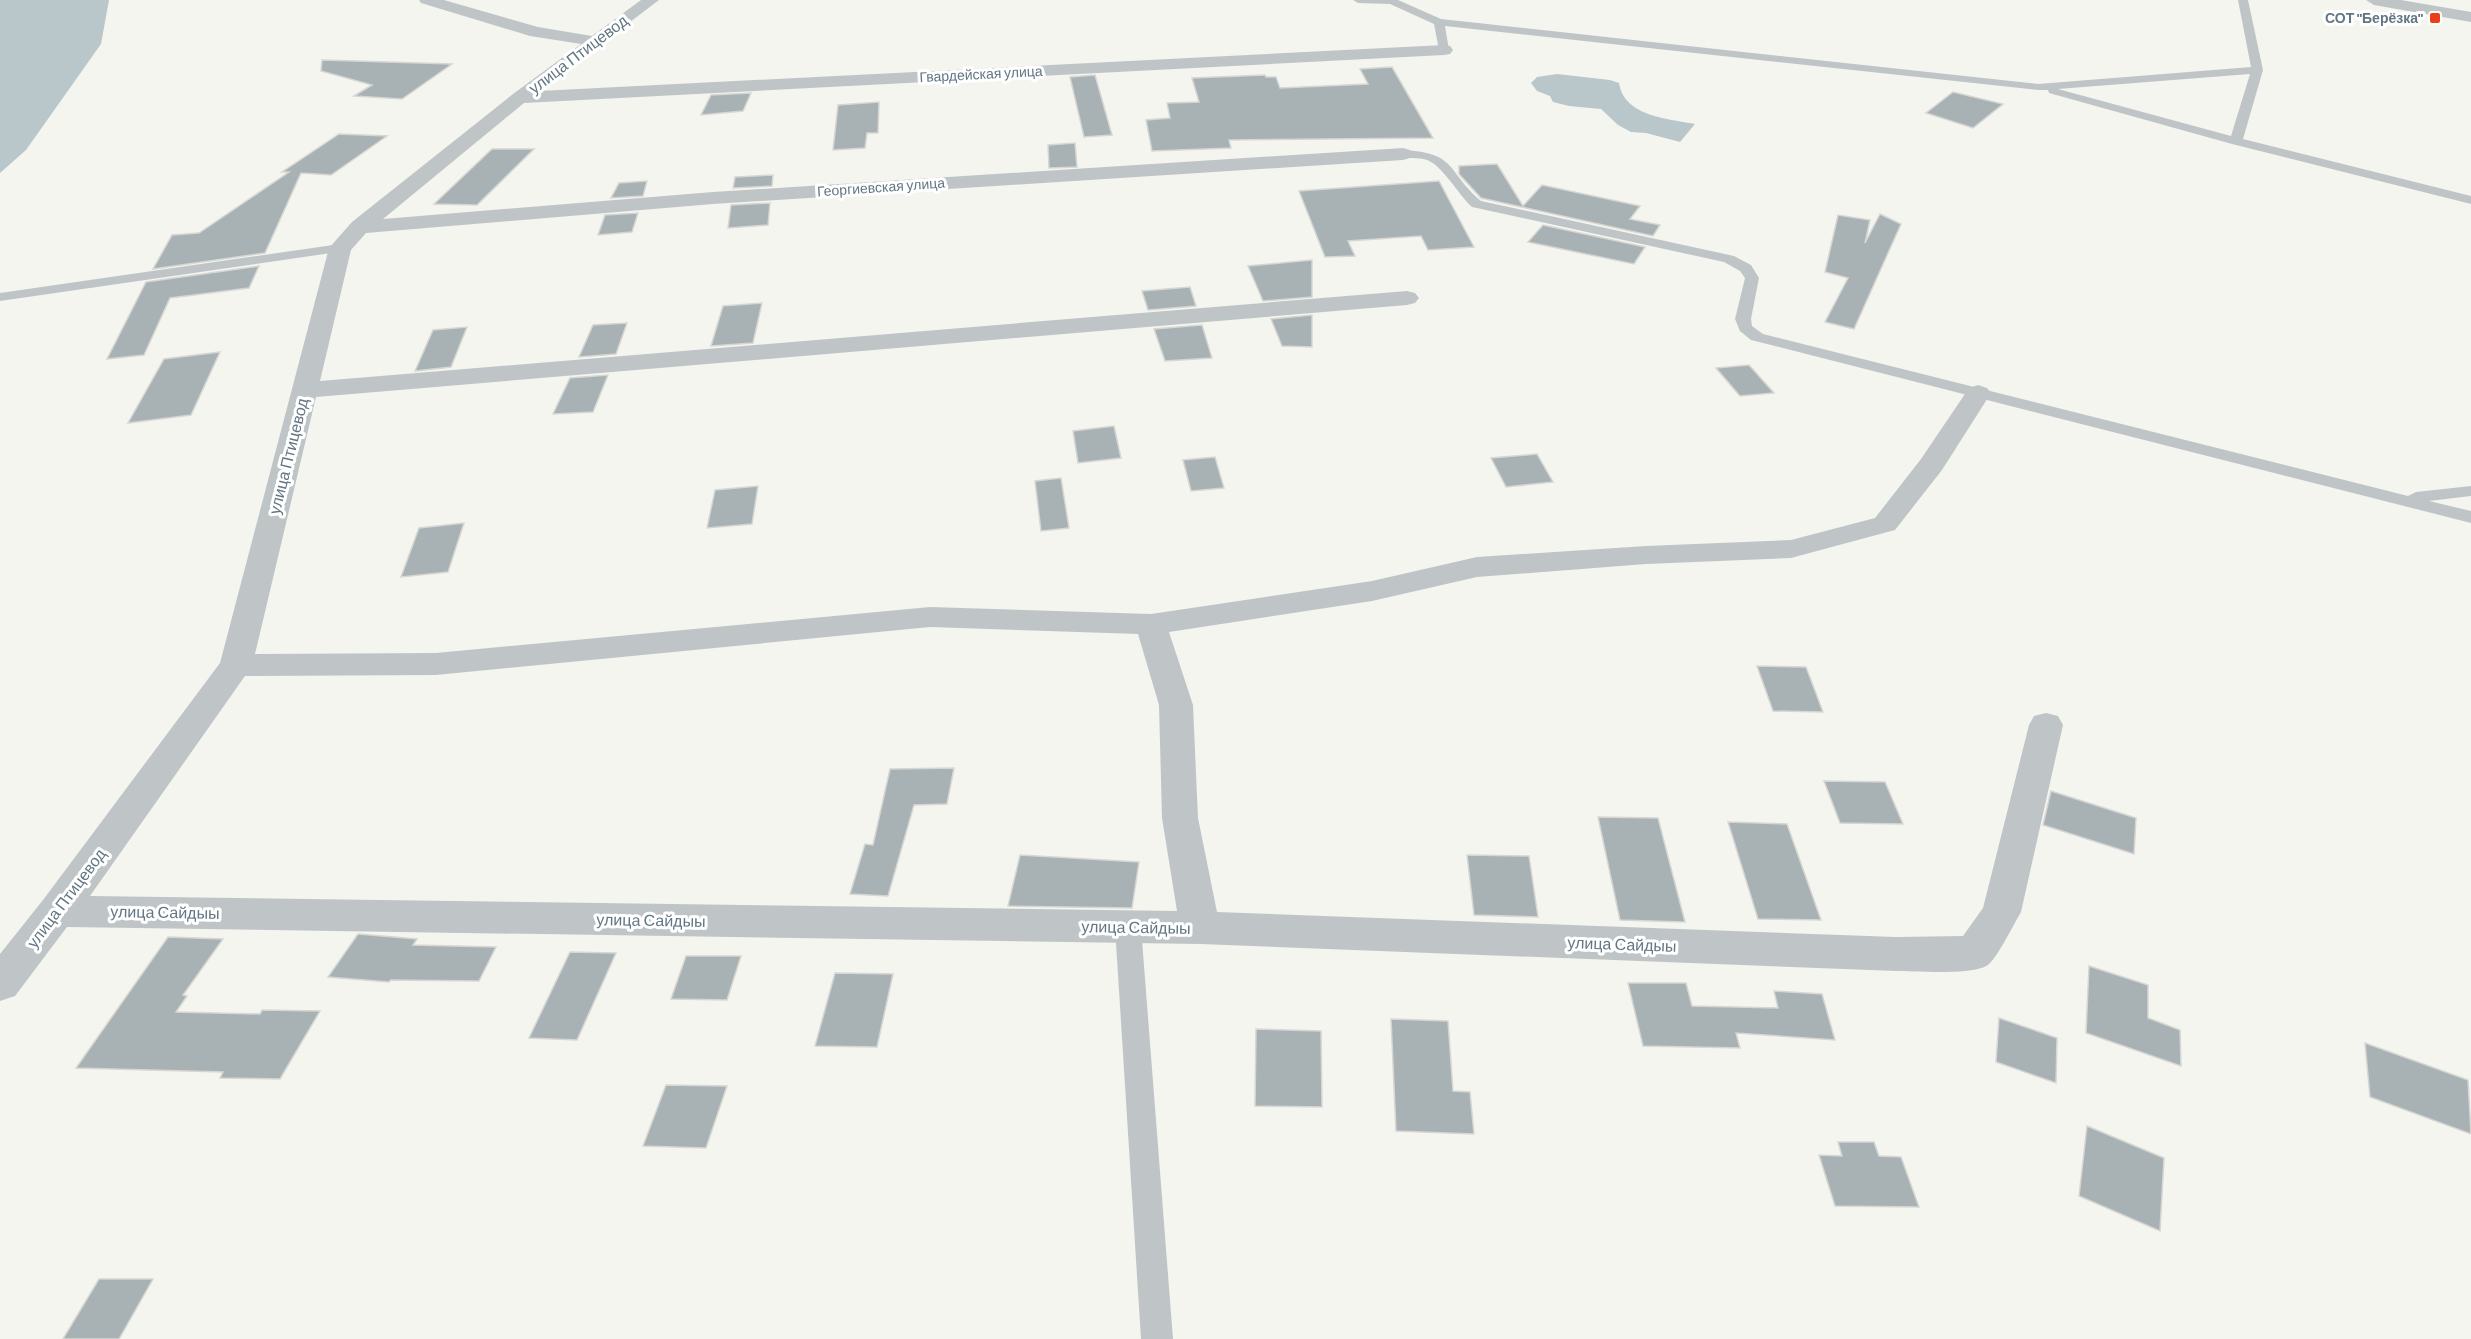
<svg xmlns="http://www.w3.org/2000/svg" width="2471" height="1339" font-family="Barlow,sans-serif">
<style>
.water{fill:#b9c7cb}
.building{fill:#a8b2b5;stroke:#d6d6d3;stroke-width:1.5}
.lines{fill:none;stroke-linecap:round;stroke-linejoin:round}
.lane{fill:#bfc5c7;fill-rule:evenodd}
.street{fill:#bfc5c7;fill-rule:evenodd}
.poi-dot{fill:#ec3e19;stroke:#fff;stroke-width:2}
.labels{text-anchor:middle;stroke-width:6;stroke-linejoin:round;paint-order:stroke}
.far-poi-label{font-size:14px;font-weight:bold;fill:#627783;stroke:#fff;text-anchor:end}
.far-street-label{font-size:14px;fill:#627783;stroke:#fff}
.street-label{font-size:16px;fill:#627783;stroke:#fff}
</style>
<rect width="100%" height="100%" fill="#f5f5f0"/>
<g class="water">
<polygon points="0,0 109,0 101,44 26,150 0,173"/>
<path d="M1557,74L1610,80L1619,83C1624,117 1670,119 1695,124L1680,142L1646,133L1631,132L1618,125L1601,109L1569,106L1553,102L1550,96L1537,91L1531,83L1537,77Z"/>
</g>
<g class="building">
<polygon points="322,60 452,64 402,99 354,96 372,85 321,71"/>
<polygon points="1392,67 1433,138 1229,140 1231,148 1152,151 1146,120 1170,118 1167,103 1199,102 1192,78 1265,75 1266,77 1276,77 1280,88 1368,84 1360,69"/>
<polygon points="1095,75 1112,135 1084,137 1070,77"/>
<polygon points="1953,92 2003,104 1973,128 1926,113"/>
<polygon points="751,93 743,111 701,115 711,95"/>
<polygon points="879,102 878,133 867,133 865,148 833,150 838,105"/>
<polygon points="339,134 387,136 331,175 301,173 265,253 153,269 172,235 199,233 289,172 282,172"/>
<polygon points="1075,143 1077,167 1049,168 1048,145"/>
<polygon points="492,149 534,149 477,205 434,204"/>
<polygon points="1497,164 1523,206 1542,185 1640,206 1630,219 1660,225 1653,236 1481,198 1459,174 1459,166"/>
<polygon points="773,175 772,186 733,188 735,177"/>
<polygon points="647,181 643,196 611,198 619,183"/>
<polygon points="1439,181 1474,247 1428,250 1421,236 1348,241 1355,256 1325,257 1299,191"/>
<polygon points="770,203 768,225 728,228 731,205"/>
<polygon points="638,213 632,232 598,235 605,215"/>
<polygon points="1880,214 1901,224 1854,329 1825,322 1848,278 1825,272 1838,215 1870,220 1865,243"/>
<polygon points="1543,225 1645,247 1634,264 1528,242"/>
<polygon points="1312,260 1312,297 1263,301 1248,266"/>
<polygon points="259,266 249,288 170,298 144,355 107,359 146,282"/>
<polygon points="1190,287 1196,306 1148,310 1142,291"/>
<polygon points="762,303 753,343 711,346 723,306"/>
<polygon points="1312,315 1312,347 1282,346 1271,319"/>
<polygon points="627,323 616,354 579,357 593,325"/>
<polygon points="1202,325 1212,358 1165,361 1154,329"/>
<polygon points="467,327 451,367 415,371 433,330"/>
<polygon points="220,352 191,415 128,423 164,359"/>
<polygon points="1749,365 1774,393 1740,396 1716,368"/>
<polygon points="608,375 593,412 553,414 570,378"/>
<polygon points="1114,426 1121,458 1078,463 1073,431"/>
<polygon points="1537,454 1553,482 1506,487 1491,458"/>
<polygon points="1215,457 1224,488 1191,491 1183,460"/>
<polygon points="1061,478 1069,528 1041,531 1035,481"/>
<polygon points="758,486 752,524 707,528 715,490"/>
<polygon points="464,523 448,572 401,577 419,528"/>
<polygon points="1757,666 1806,667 1823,712 1773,711"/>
<polygon points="954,768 947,804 914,805 888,896 850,894 865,844 873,845 890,769"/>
<polygon points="1824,781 1885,782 1903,824 1840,823"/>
<polygon points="2051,791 2136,818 2134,854 2043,825"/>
<polygon points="1598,817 1658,818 1685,922 1620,920"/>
<polygon points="1728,822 1787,824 1821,920 1758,919"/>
<polygon points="1020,855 1139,862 1132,908 1008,906"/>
<polygon points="1467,855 1529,856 1538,917 1474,915"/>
<polygon points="358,934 417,939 413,945 496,947 479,981 391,980 389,982 328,977"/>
<polygon points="168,937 223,939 183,995 187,996 176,1012 260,1014 262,1010 320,1011 280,1079 220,1078 223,1072 76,1068"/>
<polygon points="570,952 616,953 577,1040 529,1038"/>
<polygon points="686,956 741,956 727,1000 671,999"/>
<polygon points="2089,966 2148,985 2148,1018 2180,1030 2181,1066 2086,1033"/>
<polygon points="835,973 893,974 877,1047 815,1046"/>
<polygon points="1628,983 1686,983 1692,1006 1778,1008 1774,991 1822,994 1835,1040 1736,1033 1740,1048 1643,1046"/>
<polygon points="1999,1018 2057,1038 2056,1083 1996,1062"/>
<polygon points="1391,1019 1448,1021 1453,1091 1470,1092 1474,1134 1396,1131"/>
<polygon points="1256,1029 1321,1031 1322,1107 1255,1106"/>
<polygon points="2365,1043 2468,1080 2471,1134 2370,1097"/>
<polygon points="666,1085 727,1086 706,1148 643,1146"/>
<polygon points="2087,1126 2164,1158 2160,1231 2079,1196"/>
<polygon points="1838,1142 1874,1142 1879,1156 1901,1157 1919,1207 1835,1206 1819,1155 1842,1156"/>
<polygon points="99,1279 153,1279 119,1339 63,1339"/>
</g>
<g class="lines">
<g class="lane">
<path d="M1353,0H1398L1441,19L2038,84L2251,67L2238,0H2248L2263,70L2243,139L2471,196V204L2232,144L2049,93L2048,90H2038L1445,26L1449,50L1444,53L1439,50L1434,24L1390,4L1358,3ZM2250,74L2231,136L2058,89Z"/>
<path d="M1403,150C1458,153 1446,171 1481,201L1734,256L1751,265L1759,278L1751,319L1752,326L1763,334L2408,496L2416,492L2471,486V496L2429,501L2471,511V523L1751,340L1740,331L1735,319L1745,278L1740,271L1724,262L1472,207C1458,194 1442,165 1427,160C1418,157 1408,159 1399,157L1397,154Z"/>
<polygon points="340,244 347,248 345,251 0,301 0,293"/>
<polygon points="1128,917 1137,920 1141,927 1173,1339 1141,1339 1115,927 1119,920"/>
</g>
<g class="street">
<path d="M419,0H444L538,27L592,36L641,0H659L539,91L1444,45L1450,46L1453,50L1450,54L1444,55L524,103L383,219L713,192L1403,148L1410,150L1413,154L1410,158L1403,160L713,204L366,233L351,250L320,381L1407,291L1415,293L1419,298L1415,303L1407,305L316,397L255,654L436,653L930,607L1151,614L1372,581L1477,557L1646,546L1791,540L1875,518L1921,459L1969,388L1978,385L1987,388L1991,393L1942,470L1895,530L1791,558L1646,564L1477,577L1372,601L1169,632L1193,705L1198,818L1217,912L1896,937L1963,936L1983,908L2029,725L2034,716L2046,713L2058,716L2063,725L2021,912C2014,924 1998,956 1989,964C1976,976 1915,971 1896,971L1200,944L67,927L15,996L0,1001V954L43,900L220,663L329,248L352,222L513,94L581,44L530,36L421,3ZM930,627L1138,634L1159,705L1162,818L1177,911L90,896L245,676L436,675Z"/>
<polygon points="2366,0 2401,0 2471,12 2471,22 2374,5"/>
</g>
</g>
<rect class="poi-dot" x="2429" y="12" width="12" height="12" rx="3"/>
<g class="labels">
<g class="far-poi-label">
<text x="2423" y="23">СОТ "Берёзка"</text>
</g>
<g class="far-street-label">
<text transform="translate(981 74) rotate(-3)" y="5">Гвардейская улица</text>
<text transform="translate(881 187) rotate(-4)" y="5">Георгиевская улица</text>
</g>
<g class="street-label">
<text transform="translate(578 54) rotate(-37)" y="6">улица Птицевод</text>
<text transform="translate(288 456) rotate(-76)" y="6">улица Птицевод</text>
<text transform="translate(66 898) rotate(-53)" y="6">улица Птицевод</text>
<text transform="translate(165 912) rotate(1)" y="6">улица Сайдыы</text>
<text transform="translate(651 920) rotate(1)" y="6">улица Сайдыы</text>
<text transform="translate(1136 927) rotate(1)" y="6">улица Сайдыы</text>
<text transform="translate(1622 944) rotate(2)" y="6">улица Сайдыы</text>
</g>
</g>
</svg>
